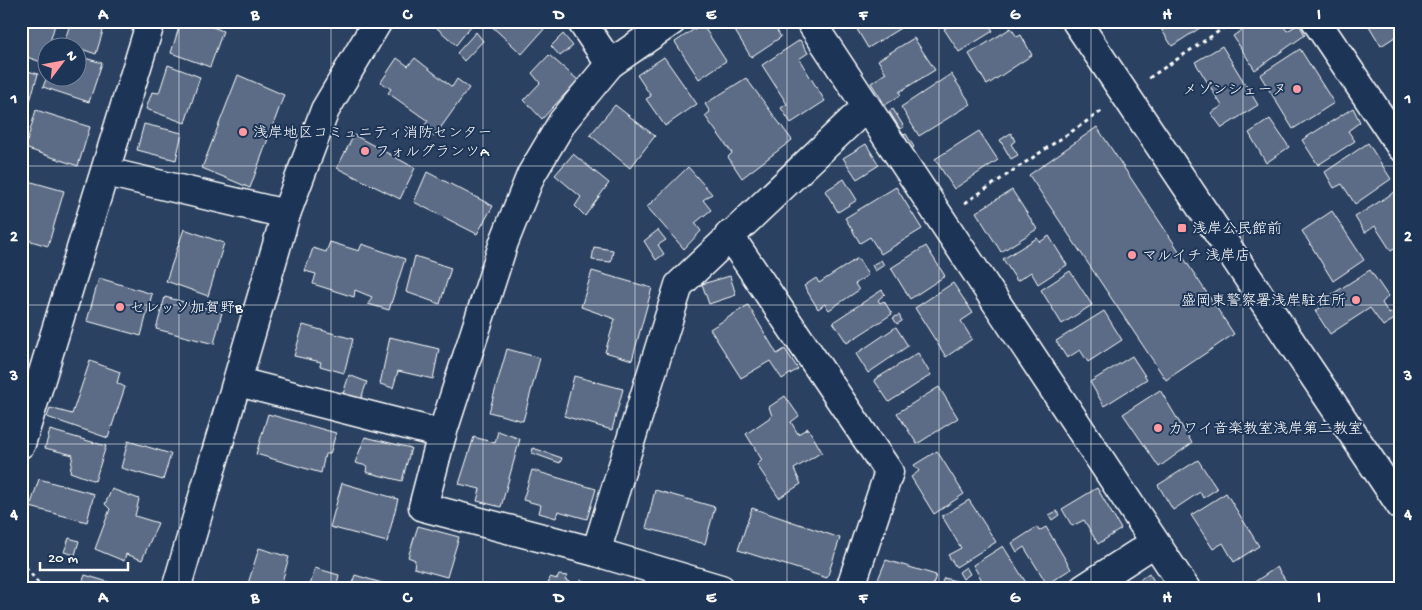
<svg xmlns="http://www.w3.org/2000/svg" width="1422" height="610" font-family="'Gochi Hand','Klee One',sans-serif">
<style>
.building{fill:#5b6c86;stroke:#fff}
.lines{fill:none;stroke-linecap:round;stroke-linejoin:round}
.minor-casing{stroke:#fff;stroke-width:31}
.path{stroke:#fff;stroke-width:3;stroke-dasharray:4 4;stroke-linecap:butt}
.minor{stroke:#1d3557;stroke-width:28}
.grid{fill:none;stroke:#fff;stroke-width:1;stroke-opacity:0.55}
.poi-dot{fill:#ff9aa2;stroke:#1d3557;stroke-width:2}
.labels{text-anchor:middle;stroke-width:4;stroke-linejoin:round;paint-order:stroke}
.poi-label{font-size:15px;fill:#fff;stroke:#1d3557;text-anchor:start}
.neatline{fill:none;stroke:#fff;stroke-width:2}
.grid-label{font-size:16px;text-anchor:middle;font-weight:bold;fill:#fff}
</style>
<rect width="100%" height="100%" fill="#2a4161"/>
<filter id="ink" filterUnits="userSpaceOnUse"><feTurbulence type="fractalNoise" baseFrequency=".02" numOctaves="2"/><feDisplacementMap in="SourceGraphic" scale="10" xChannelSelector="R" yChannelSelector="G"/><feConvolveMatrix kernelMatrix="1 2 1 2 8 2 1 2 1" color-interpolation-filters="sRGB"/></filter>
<g filter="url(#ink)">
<g class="building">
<polygon points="21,21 56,21 44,63 21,55 28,24"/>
<polygon points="71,21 106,21 96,54 64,43"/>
<polygon points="181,21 197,21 223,31 210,67 171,53"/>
<polygon points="429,21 475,21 456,45"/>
<polygon points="540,21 546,27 522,54 487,22"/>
<polygon points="729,21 771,21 781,37 751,57"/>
<polygon points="862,21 906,21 907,24 868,48 855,26"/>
<polygon points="957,21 992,21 989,24 993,31 959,52 944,29"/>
<polygon points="1156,21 1200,21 1203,26 1172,46"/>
<polygon points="1255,21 1280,21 1287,31 1299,24 1305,35 1255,70 1233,36"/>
<polygon points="1366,21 1401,21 1401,33 1381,46"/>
<polygon points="702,24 726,61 699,79 675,42"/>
<polygon points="1011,28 1017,37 1021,35 1032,55 987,85 969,54"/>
<polygon points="476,32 483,41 464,61 457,53"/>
<polygon points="563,34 573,46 560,56 551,46"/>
<polygon points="914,38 935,70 899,92 901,95 885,105 871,83 886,73 878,60"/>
<polygon points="800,40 808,53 799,59 825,101 791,123 781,108 787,104 762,65"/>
<polygon points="1222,46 1258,105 1222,128 1211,113 1222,106 1195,62"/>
<polygon points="1300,49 1334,103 1293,129 1260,75"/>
<polygon points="549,55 578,80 542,119 524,100 540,83 532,73"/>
<polygon points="78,56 102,63 89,102 43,87 48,74 48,78 78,78"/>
<polygon points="664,57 697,104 665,126 646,99 651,96 637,75"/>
<polygon points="397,58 408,66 415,58 452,87 457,79 469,88 434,137 422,128 428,121 388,93 391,89 381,82"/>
<polygon points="168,65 200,77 185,123 146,109 152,92 159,93"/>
<polygon points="21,69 38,74 27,111 21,109"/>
<polygon points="951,74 971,104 919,136 901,107"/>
<polygon points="238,75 284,95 250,188 202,168"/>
<polygon points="746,78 792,140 742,178 728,157 732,153 705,116 710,112 705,104"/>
<polygon points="615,105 655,136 630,168 590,135"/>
<polygon points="1353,108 1360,122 1348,131 1355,141 1318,165 1302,140"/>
<polygon points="893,109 904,127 900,129 889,111"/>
<polygon points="36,110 90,127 78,166 25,148"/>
<polygon points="1270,119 1289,147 1266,163 1249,133"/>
<polygon points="144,124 182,133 176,160 137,150"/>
<polygon points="1097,127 1234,334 1166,380 1029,175"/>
<polygon points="979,131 998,160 954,189 935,159"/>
<polygon points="1011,133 1015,141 1011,144 1018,155 1011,159 1000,140"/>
<polygon points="906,134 914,147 912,149 903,135"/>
<polygon points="354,135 415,168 400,199 337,168"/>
<polygon points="1368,143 1391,179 1355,204 1342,184 1334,188 1325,172"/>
<polygon points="866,144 879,165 857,179 843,158"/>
<polygon points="573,154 609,183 585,216 575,206 581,197 555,175"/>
<polygon points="688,167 712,194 703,200 711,210 695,223 701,231 684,249 647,207"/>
<polygon points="427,172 493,206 477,234 414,202"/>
<polygon points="21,179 64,191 48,246 21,238"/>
<polygon points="844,179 857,200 838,212 825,191"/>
<polygon points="896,187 922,229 881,254 870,237 860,243 845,218"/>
<polygon points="1401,188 1401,245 1391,251 1375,226 1365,233 1355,217"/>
<polygon points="1012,190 1037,229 1001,252 976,212"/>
<polygon points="1332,211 1364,260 1333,281 1302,231"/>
<polygon points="184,229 224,243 208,296 166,281"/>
<polygon points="658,230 666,240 658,245 664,254 656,260 644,241"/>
<polygon points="1049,236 1067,265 1038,284 1031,272 1017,281 1003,259 1037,238 1040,242"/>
<polygon points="330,242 359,251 362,244 405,259 389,310 368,304 372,297 355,290 354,297 313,284 316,274 305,271 313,248 326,252"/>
<polygon points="926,246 945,276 910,299 891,268"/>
<polygon points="594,247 613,250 611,262 592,260"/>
<polygon points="415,256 451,268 440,304 406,292"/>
<polygon points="858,258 868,275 855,284 859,290 829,310 825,304 818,309 804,286 816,278 819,283"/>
<polygon points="881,260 884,265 875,271 872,265"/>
<polygon points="1370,270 1388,296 1382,303 1389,314 1399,308 1401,315 1383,326 1370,308 1330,334 1315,311 1328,303 1326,298"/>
<polygon points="592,271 652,288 632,360 605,352 615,319 581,307"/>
<polygon points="1070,271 1092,305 1062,324 1041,290"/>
<polygon points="730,276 736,295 709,304 702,284"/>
<polygon points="99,278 152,294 141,336 87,321"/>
<polygon points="953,283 973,313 961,321 972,339 946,357 915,308"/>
<polygon points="882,290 885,294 878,300 880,303 884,301 892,314 847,343 833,322"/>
<polygon points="165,297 222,312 214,344 156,329"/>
<polygon points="748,305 777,354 785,349 798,369 782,379 770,361 741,378 710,329"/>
<polygon points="1104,311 1122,340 1088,362 1080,350 1067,358 1056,341"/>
<polygon points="899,315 902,321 897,324 893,318"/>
<polygon points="303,325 353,339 344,373 320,366 321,362 294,356"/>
<polygon points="896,327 908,346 868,373 856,354"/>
<polygon points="390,337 439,349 433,379 398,371 393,388 380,384"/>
<polygon points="507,349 540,358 523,421 489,412"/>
<polygon points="918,353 931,375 889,402 874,380"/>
<polygon points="1132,356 1147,379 1104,406 1090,382"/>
<polygon points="90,361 120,372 117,383 125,387 108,438 47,417 50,408 72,414"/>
<polygon points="349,375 367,382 360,401 343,394"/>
<polygon points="574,376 623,389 612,430 564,416"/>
<polygon points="939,387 958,418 917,444 897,413"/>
<polygon points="1160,390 1192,443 1159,467 1123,414"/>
<polygon points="785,396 799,416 791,422 798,434 808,428 822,452 794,469 801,484 779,498 757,465 762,460 746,434 772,416 769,407"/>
<polygon points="268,414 336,433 330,454 325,454 321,473 256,454"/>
<polygon points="50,430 106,446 95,481 70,472 73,455 45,448"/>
<polygon points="498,431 520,439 501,507 477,501 480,489 459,484 474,437 495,443"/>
<polygon points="365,437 411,448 402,481 366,472 367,466 355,463"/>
<polygon points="128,441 171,454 163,480 121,468"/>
<polygon points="533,448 562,458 560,463 532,453"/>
<polygon points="937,451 964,494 934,514 911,477 919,471 914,465"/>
<polygon points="1198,460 1217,489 1203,498 1200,492 1173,510 1158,485"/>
<polygon points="532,470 596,489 587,519 558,511 556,518 539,513 541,505 523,500"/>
<polygon points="39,479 94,494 87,522 30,507"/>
<polygon points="342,483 398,499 387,542 330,527"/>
<polygon points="1097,488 1121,529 1098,544 1084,520 1072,526 1062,509"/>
<polygon points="112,489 139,499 135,516 158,523 142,560 126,554 124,561 95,549 110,509 105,504"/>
<polygon points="655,490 715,507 705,544 646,528"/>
<polygon points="1226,493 1259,546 1234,562 1223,543 1213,549 1191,515"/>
<polygon points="969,500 996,542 956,567 948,555 961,548 942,516"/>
<polygon points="752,508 840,538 827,578 738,550"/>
<polygon points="1057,511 1059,515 1052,520 1049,515"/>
<polygon points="418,526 459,537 447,577 414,568 415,560 408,557"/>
<polygon points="1037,527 1039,531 1046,527 1071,569 1047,584 1024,547 1017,552 1012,543"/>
<polygon points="69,538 79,541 75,555 64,552"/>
<polygon points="1003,546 1030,589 987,589 973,565"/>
<polygon points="259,548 289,557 280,589 247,587"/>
<polygon points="886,560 936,575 932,589 874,589"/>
<polygon points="966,567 970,574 963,579 959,572"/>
<polygon points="1277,567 1291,589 1244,589"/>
<polygon points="315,568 339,575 336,589 309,589"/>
<polygon points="1149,573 1159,589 1114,589 1124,581 1129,587"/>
<polygon points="85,575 131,589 80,589"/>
<polygon points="355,575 402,589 350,589"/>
<polygon points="559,575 568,576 565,580 580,587 581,580 591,584 590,588 593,589 547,589 550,577 557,579"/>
<polygon points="944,578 964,583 955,589 942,589 940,586"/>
</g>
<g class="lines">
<g class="minor-casing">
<g id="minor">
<polyline points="581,21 610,64"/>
<polyline points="672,21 610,64 563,121 531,175 504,242 442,434 423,507 596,552 721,589"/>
<polyline points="810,21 1186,589"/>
<polyline points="1076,21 1401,506"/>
<polyline points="1316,21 1401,147"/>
<polyline points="106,172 286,214"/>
<polyline points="729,235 889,472 850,589"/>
<polyline points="238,382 442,434"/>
<polyline points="21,444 151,21"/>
<polyline points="596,552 679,285 866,107"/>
<polyline points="176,589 286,214 325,110 378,21"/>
<polyline points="1083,589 1154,543"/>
</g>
</g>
<g class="path">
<polyline points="1149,78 1234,21"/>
<polyline points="965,203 1102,111"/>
<polyline points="21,561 43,589"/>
</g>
<use href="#minor" class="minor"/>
</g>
</g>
<path class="grid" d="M179,21V589M331,21V589M483,21V589M635,21V589M787,21V589M939,21V589M1091,21V589M1243,21V589M21,166H1401M21,305H1401M21,444H1401"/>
<g class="poi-dot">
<circle cx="1297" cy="89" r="5"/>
<circle cx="243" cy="132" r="5"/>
<circle cx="365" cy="151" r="5"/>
<rect x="1177" y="223" width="10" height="10" rx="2.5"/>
<circle cx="1132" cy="255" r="5"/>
<circle cx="1356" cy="300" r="5"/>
<circle cx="120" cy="307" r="5"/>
<circle cx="1158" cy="428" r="5"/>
</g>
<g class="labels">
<g class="poi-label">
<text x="1287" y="94" text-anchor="end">メゾンシェーヌ</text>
<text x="253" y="137">浅岸地区コミュニティ消防センター</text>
<text x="375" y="156">フォルグランツA</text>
<text x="1192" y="233">浅岸公民館前</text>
<text x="1142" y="260">マルイチ 浅岸店</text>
<text x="1346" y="305" text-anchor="end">盛岡東警察署浅岸駐在所</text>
<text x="130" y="312">セレッソ加賀野B</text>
<text x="1168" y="433">カワイ音楽教室浅岸第二教室</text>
</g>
</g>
<rect width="1422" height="610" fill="none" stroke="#1d3557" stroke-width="55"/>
<g transform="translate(62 62) rotate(58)"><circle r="24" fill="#1d3557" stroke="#77869a"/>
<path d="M0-4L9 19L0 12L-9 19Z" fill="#ff9aa2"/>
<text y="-8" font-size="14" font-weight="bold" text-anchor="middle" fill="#ffffff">N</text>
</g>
<path d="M40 562v8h88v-8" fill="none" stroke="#ffffff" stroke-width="2.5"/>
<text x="48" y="562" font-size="15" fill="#ffffff" stroke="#1d3557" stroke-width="4" paint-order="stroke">20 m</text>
<rect x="28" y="28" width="1366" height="554" class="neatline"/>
<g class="grid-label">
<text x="103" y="19">A</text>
<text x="255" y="19">B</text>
<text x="407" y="19">C</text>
<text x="559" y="19">D</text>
<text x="711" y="19">E</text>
<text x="863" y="19">F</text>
<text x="1015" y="19">G</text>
<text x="1167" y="19">H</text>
<text x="1319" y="19">I</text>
<text x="14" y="103">1</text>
<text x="1408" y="103">1</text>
<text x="14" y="241">2</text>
<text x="1408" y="241">2</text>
<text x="14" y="380">3</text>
<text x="1408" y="380">3</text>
<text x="14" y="519">4</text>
<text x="1408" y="519">4</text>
<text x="103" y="602">A</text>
<text x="255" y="602">B</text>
<text x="407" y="602">C</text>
<text x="559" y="602">D</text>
<text x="711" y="602">E</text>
<text x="863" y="602">F</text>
<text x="1015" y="602">G</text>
<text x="1167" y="602">H</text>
<text x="1319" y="602">I</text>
</g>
</svg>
